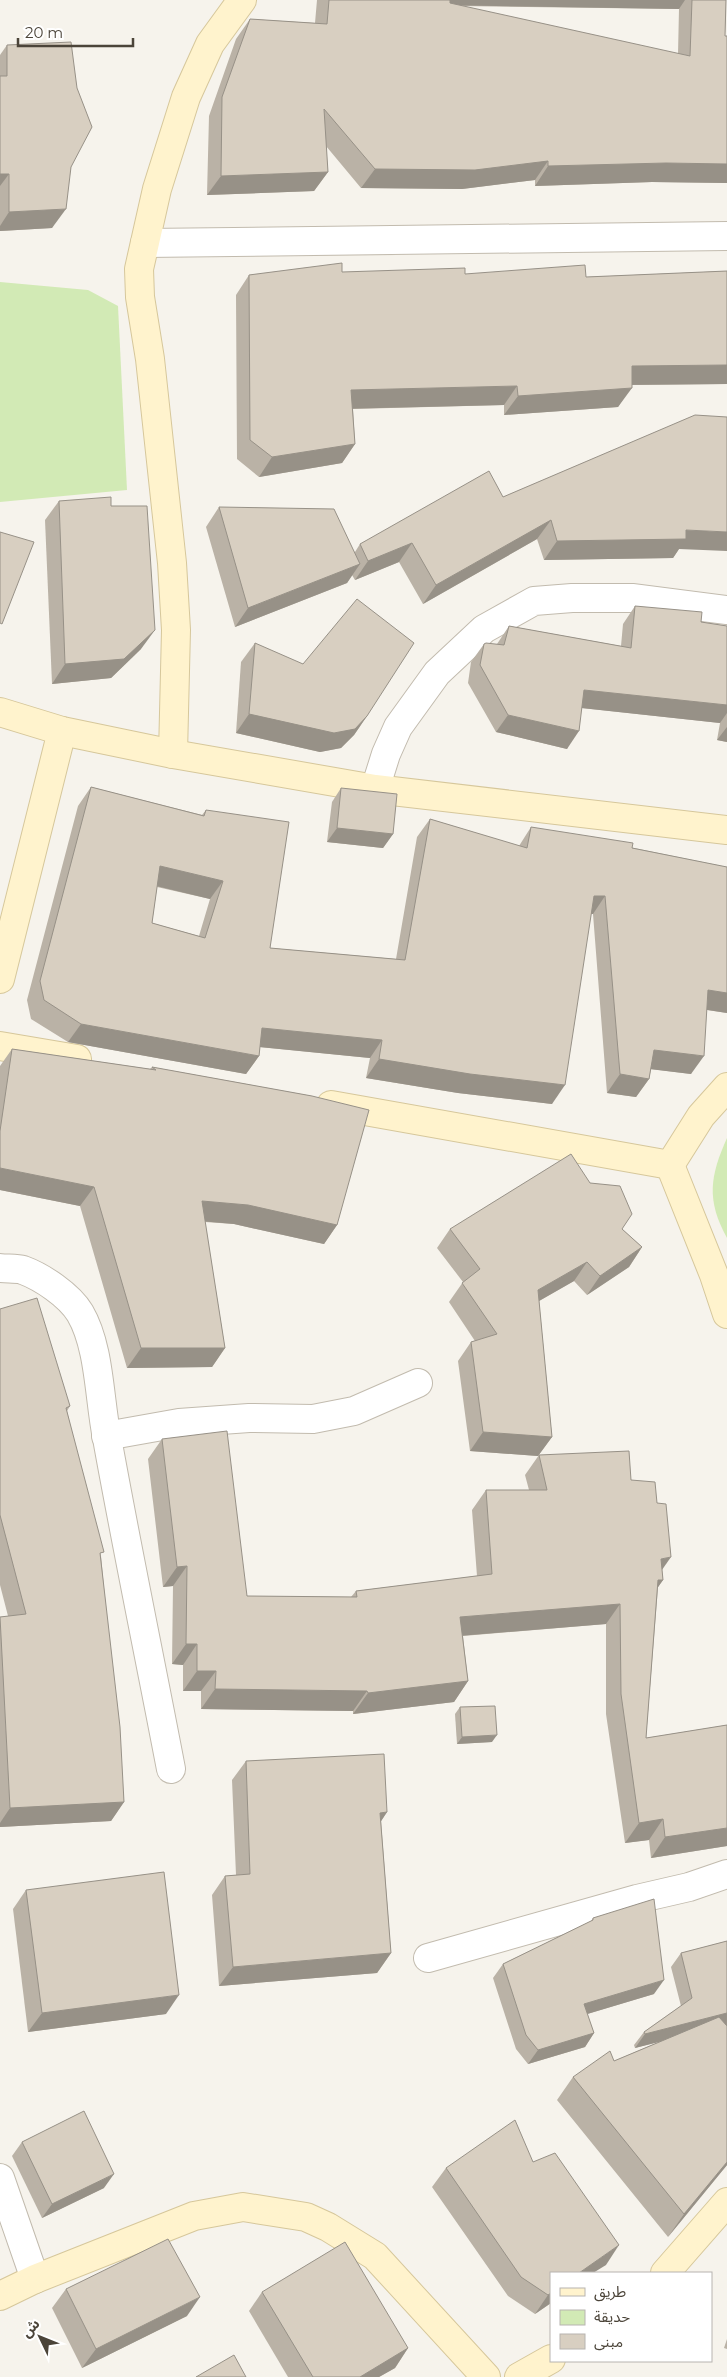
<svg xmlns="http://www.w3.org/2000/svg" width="727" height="2377" font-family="Montserrat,'Noto Sans Arabic',sans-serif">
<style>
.green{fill:#d2eab5}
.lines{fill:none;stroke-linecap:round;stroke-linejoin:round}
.street-casing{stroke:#c2bbae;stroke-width:30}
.secondary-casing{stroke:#d6c79b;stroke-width:30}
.street{stroke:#fff;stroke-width:28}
.secondary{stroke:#fff3cd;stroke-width:28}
.wall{fill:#bab2a6;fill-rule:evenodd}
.shaded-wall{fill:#979187}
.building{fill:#d8cfc1;stroke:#979187;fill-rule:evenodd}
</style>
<rect width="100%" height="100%" fill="#f6f3ec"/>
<g class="green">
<polygon points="0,282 88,290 118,306 127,490 0,502"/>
<path d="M727,1138V1238C706,1200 710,1176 727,1138Z"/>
</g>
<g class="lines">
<g class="street-casing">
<g id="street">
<polyline points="145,243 727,236"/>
<polyline points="375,789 386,754 398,727 437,673 484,629 534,601 572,598 632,598 727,610"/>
<path d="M0,1268C7,1269 16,1268 23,1270C42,1277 69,1295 80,1313C100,1347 99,1399 107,1438C127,1549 150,1659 171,1769"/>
<polyline points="106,1436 179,1423 249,1418 313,1419 354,1411 418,1383"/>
<polyline points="428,1958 637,1899 689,1887 727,1874"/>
<polyline points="0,2178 35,2279"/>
</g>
</g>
<g class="secondary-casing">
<g id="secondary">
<polyline points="0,712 62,731 173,754 375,789 727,830"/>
<polyline points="173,754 176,630 172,563 150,359 140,297 139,269 157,189 186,97 210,44 242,0"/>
<polyline points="0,979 62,731"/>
<polyline points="0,1046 77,1059"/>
<polyline points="331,1105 670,1165 701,1116 727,1087"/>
<polyline points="670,1165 714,1275 727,1314"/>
<polyline points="665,2273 727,2202"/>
<polyline points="0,2296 35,2279 194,2216 243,2207 306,2217 328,2227 375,2256 486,2377"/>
<polyline points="519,2377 551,2359"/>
</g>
</g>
<use href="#street" class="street"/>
<use href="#secondary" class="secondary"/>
</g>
<g class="wall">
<path d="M317,0H726L725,36H727V183L652,182L535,186V180L462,189L361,188L326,146L328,172L314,191L207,195L209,116L236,39L250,19L315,23ZM460,6L679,9L678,54Z"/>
<polygon points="7,45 71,167 52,228 0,231 0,55"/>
<polygon points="727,271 727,384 632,385 618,407 504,415 504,405 353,409 355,444 342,463 259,477 237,459 236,295 249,275 342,272 586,277"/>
<polygon points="503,497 679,549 673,558 544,560 537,539 423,604 399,562 355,580 352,575 347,583 235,627 206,527 219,507 355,552 360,544"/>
<polygon points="59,501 111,506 141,649 111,678 52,684 45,520"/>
<polygon points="635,606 701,622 727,626 727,742 717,740 720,723 582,708 567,749 496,732 468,683 471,662 484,644 497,644 509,626 621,646 623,624"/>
<polygon points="255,643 367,716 354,735 341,748 320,752 236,733 241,662"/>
<path d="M91,787L202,815L206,810L270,948L396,959L417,837L430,819L519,846L531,827L727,867V1013L707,1010L691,1074L651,1069L649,1079L636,1097L607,1093L593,914H591L552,1104L458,1093L366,1078L370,1058L260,1047L259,1056L246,1074L68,1042L31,1019L27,1000L78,806ZM157,887L210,899L199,936L152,923Z"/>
<polygon points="341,788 393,834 383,848 327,842 332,802"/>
<polygon points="12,1049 150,1069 152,1067 312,1096 337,1225 324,1244 234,1224 205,1222 225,1348 212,1367 127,1368 80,1206 0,1190 0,1066"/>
<polygon points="590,1183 622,1229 642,1247 629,1267 587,1295 574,1281 539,1301 552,1437 538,1456 470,1451 458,1361 471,1342 475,1341 449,1302 463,1282 437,1248 450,1229"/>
<polygon points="0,1309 70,1406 67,1411 101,1556 124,1802 111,1821 0,1827 0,1617 8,1616 0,1585"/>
<polygon points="162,1439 247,1596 351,1597 356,1591 477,1576 472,1510 486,1490 529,1490 525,1475 539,1455 631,1480 662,1570 663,1580 658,1587 646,1738 727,1725 727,1846 651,1858 649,1840 625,1843 606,1714 606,1624 463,1636 468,1681 454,1702 353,1714 353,1711 201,1709 201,1691 183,1691 183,1665 172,1664 173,1586 163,1587 148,1459"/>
<polygon points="460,1707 492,1742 457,1744 455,1714"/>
<polygon points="246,1761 387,1812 381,1821 391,1953 377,1973 219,1986 212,1895 225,1876 236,1875 232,1780"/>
<polygon points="26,1890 166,2014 28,2032 13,1909"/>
<polygon points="593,1918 654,1994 587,2014 594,2033 585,2047 528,2064 516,2049 493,1978 503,1964 591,1921"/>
<polygon points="727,1941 727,2025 726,2025 727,2165 668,2237 557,2100 573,2077 614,2061 661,2041 635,2048 634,2045 644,2032 681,2006 671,1967 681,1953"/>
<polygon points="22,2142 104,2188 42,2218 12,2156"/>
<polygon points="446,2168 606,2265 551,2273 551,2303 535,2314 508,2296 432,2187"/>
<polygon points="66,2289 187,2316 82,2368 52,2308"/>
<polygon points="262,2292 408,2348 395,2368 379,2377 288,2377 249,2311"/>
<polygon points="727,2339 727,2349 724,2348"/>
</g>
<g class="shaded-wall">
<polygon points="442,0 685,0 679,9 439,5"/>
<polygon points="548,161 535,180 462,189 361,188 375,169"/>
<polygon points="666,163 727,164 727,183 652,182 535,186 548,166"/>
<polygon points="328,172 314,191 207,195 221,176"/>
<polygon points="0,174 9,174 0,186"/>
<polygon points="66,209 52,228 0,231 0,226 9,212"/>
<polygon points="727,365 727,384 619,385 632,366"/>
<polygon points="517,386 504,405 338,409 351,390"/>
<polygon points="632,388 618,407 504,415 518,396"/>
<polygon points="355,444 342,463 259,477 272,457"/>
<polygon points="551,520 537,539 423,604 436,585"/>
<polygon points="686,530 727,532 727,551 679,549 673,558 544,560 557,541"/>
<polygon points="412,543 399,562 355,580 368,561"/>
<polygon points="360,564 347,583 235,627 248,608"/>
<polygon points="155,630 141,649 111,678 52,684 65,664"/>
<polygon points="584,690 727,705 727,713 720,723 572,707"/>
<polygon points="249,714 367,716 354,735 341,748 320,752 236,733"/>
<polygon points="508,715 579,731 567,749 496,732"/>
<polygon points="727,727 727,742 717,740"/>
<polygon points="337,828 393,834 383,848 327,842"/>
<polygon points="160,866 223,881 210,899 148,884"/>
<polygon points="594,896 605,896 593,914 581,914"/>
<polygon points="708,990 727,993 727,1013 695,1008"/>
<polygon points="81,1024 259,1056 246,1074 68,1042"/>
<polygon points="262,1028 382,1040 370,1058 249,1046"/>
<polygon points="654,1050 704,1056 691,1074 641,1068"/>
<polygon points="379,1059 565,1085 552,1104 458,1093 366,1078"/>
<polygon points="620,1074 649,1079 636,1097 607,1093"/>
<polygon points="0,1168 94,1187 80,1206 0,1190"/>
<polygon points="202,1201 248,1205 337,1225 324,1244 234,1224 188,1220"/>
<polygon points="642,1247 629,1267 587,1295 600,1276"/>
<polygon points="587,1262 574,1281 525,1309 538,1290"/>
<polygon points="141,1348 225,1348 212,1367 127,1368"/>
<polygon points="483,1432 552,1437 538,1456 470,1451"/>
<polygon points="671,1557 657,1577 661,1559"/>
<polygon points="187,1566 173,1586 163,1587 177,1567"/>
<polygon points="658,1580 663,1580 649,1600"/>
<polygon points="620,1604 606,1624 446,1637 460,1617"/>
<polygon points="186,1644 197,1644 183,1665 172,1664"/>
<polygon points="197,1671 216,1671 201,1691 183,1691"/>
<polygon points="468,1681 454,1702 353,1714 368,1693"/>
<polygon points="215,1689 367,1691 353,1711 201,1709"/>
<polygon points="497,1735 492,1742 457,1744 462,1737"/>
<polygon points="124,1802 111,1821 0,1827 0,1823 10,1808"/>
<polygon points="387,1812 374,1832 380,1813"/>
<polygon points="663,1819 649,1840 625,1843 639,1823"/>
<polygon points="727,1828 727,1846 651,1858 665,1837"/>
<polygon points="391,1953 377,1973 219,1986 233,1967"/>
<polygon points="664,1980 654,1994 574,2018 584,2004"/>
<polygon points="179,1995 166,2014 28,2032 42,2013"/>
<polygon points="727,2013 727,2025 635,2048 645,2034"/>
<polygon points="594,2033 585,2047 528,2064 538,2050"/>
<polygon points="727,2162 727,2165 668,2237 684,2214"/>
<polygon points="114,2174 104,2188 42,2218 52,2204"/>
<polygon points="619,2245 606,2265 593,2273 579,2273"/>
<polygon points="551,2293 551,2303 535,2314 548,2295"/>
<polygon points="200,2297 187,2316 82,2368 96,2349"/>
<polygon points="408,2348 395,2368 379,2377 360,2377"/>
</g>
<g class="building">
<polygon points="329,0 450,0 450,3 690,56 692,0 726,0 725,36 727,36 727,164 666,163 548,166 548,161 475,170 375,169 324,109 328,172 221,176 222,97 250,19 327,24"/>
<polygon points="71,42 77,88 92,127 71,167 66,209 9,212 9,174 0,174 0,76 7,76 7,45"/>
<polygon points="342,263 342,272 465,268 465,274 585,265 586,277 727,271 727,365 632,366 632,388 518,396 517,386 351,390 355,444 272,457 250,440 249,275"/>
<polygon points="695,415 727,417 727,532 686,530 686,539 557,541 551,520 436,585 412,543 368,561 360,544 489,471 503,497"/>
<polygon points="111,497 111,506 147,506 155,630 124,659 65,664 59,501"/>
<polygon points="219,507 334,509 360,564 248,608"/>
<polygon points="0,532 34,542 2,624 0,623"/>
<polygon points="357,599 414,643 367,716 355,729 334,733 249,714 255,643 303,664"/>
<polygon points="635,606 702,612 701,622 727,626 727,705 584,690 579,731 508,715 480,665 484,644 486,643 504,645 509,626 631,648"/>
<path d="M91,787L204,816L206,810L289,822L270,948L405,960L430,819L527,848L531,827L633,843L632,848L727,867V993L708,990L704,1056L654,1050L649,1079L620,1074L605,896H594L565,1085L470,1074L379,1059L382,1040L262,1028L259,1056L81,1024L44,1000L40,981ZM160,866L223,881L205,938L152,923Z"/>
<polygon points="341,788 397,794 393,834 337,828"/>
<polygon points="12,1049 156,1070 152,1067 312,1096 369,1110 337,1225 248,1205 202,1201 225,1348 141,1348 94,1187 0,1168 0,1131"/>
<polygon points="571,1154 590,1183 620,1186 632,1214 622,1229 642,1247 600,1276 587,1262 538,1290 552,1437 483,1432 471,1342 497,1334 462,1283 480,1269 450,1229"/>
<polygon points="37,1298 70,1406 66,1408 104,1552 100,1553 120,1727 124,1802 10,1808 0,1617 26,1614 0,1515 0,1309"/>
<polygon points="227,1431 247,1596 357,1597 356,1591 492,1574 486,1490 547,1490 539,1455 629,1451 631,1480 655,1482 657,1503 666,1504 671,1557 661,1559 663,1580 658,1580 646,1738 727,1725 727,1828 665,1837 663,1819 639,1823 621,1694 620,1604 460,1617 468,1681 368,1693 367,1691 215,1689 216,1671 197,1671 197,1644 186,1644 187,1566 177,1567 162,1439"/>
<polygon points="495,1706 497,1735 462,1737 460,1707"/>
<polygon points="384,1754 387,1812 380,1813 391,1953 233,1967 225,1876 250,1874 246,1761"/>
<polygon points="164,1872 179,1995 42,2013 26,1890"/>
<polygon points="654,1899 664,1980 584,2004 594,2033 538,2050 526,2035 503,1964 593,1920 593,1918"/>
<polygon points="727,1941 727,2013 645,2034 644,2032 692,1998 681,1953"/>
<polygon points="719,2017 727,2026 727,2162 684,2214 573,2077 610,2051 614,2061"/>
<polygon points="84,2111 114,2174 52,2204 22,2142"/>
<polygon points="515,2120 533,2162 555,2153 619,2245 579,2273 551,2273 551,2293 548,2295 521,2277 446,2168"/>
<polygon points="168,2239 200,2297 96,2349 66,2289"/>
<polygon points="345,2242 408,2348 360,2377 313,2377 262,2292"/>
<polygon points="234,2355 246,2377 196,2377"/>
</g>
<rect x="550" y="2272" width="162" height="90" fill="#ffffff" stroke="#b7b4b0"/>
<rect x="560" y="2288" width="25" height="8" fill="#fff3cd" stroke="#b7b4b0"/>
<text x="594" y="2297" font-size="15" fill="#4b4439">طريق</text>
<rect x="560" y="2310" width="25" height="15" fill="#d2eab5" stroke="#b7b4b0"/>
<text x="594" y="2322" font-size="15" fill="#4b4439">حديقة</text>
<rect x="560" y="2334" width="25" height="15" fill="#d8cfc1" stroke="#b7b4b0"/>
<text x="594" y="2347" font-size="15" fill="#4b4439">مبنى</text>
<g transform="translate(40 2337) rotate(313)" stroke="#ffffff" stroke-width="4" paint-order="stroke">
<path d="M0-4L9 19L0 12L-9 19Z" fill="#4b4439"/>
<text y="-8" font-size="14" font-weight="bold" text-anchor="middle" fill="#4b4439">ش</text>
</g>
<path d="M18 38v8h115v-8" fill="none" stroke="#4b4439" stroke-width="2.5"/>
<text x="25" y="38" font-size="15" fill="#4b4439" stroke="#ffffff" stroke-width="4" paint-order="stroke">20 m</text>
</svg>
